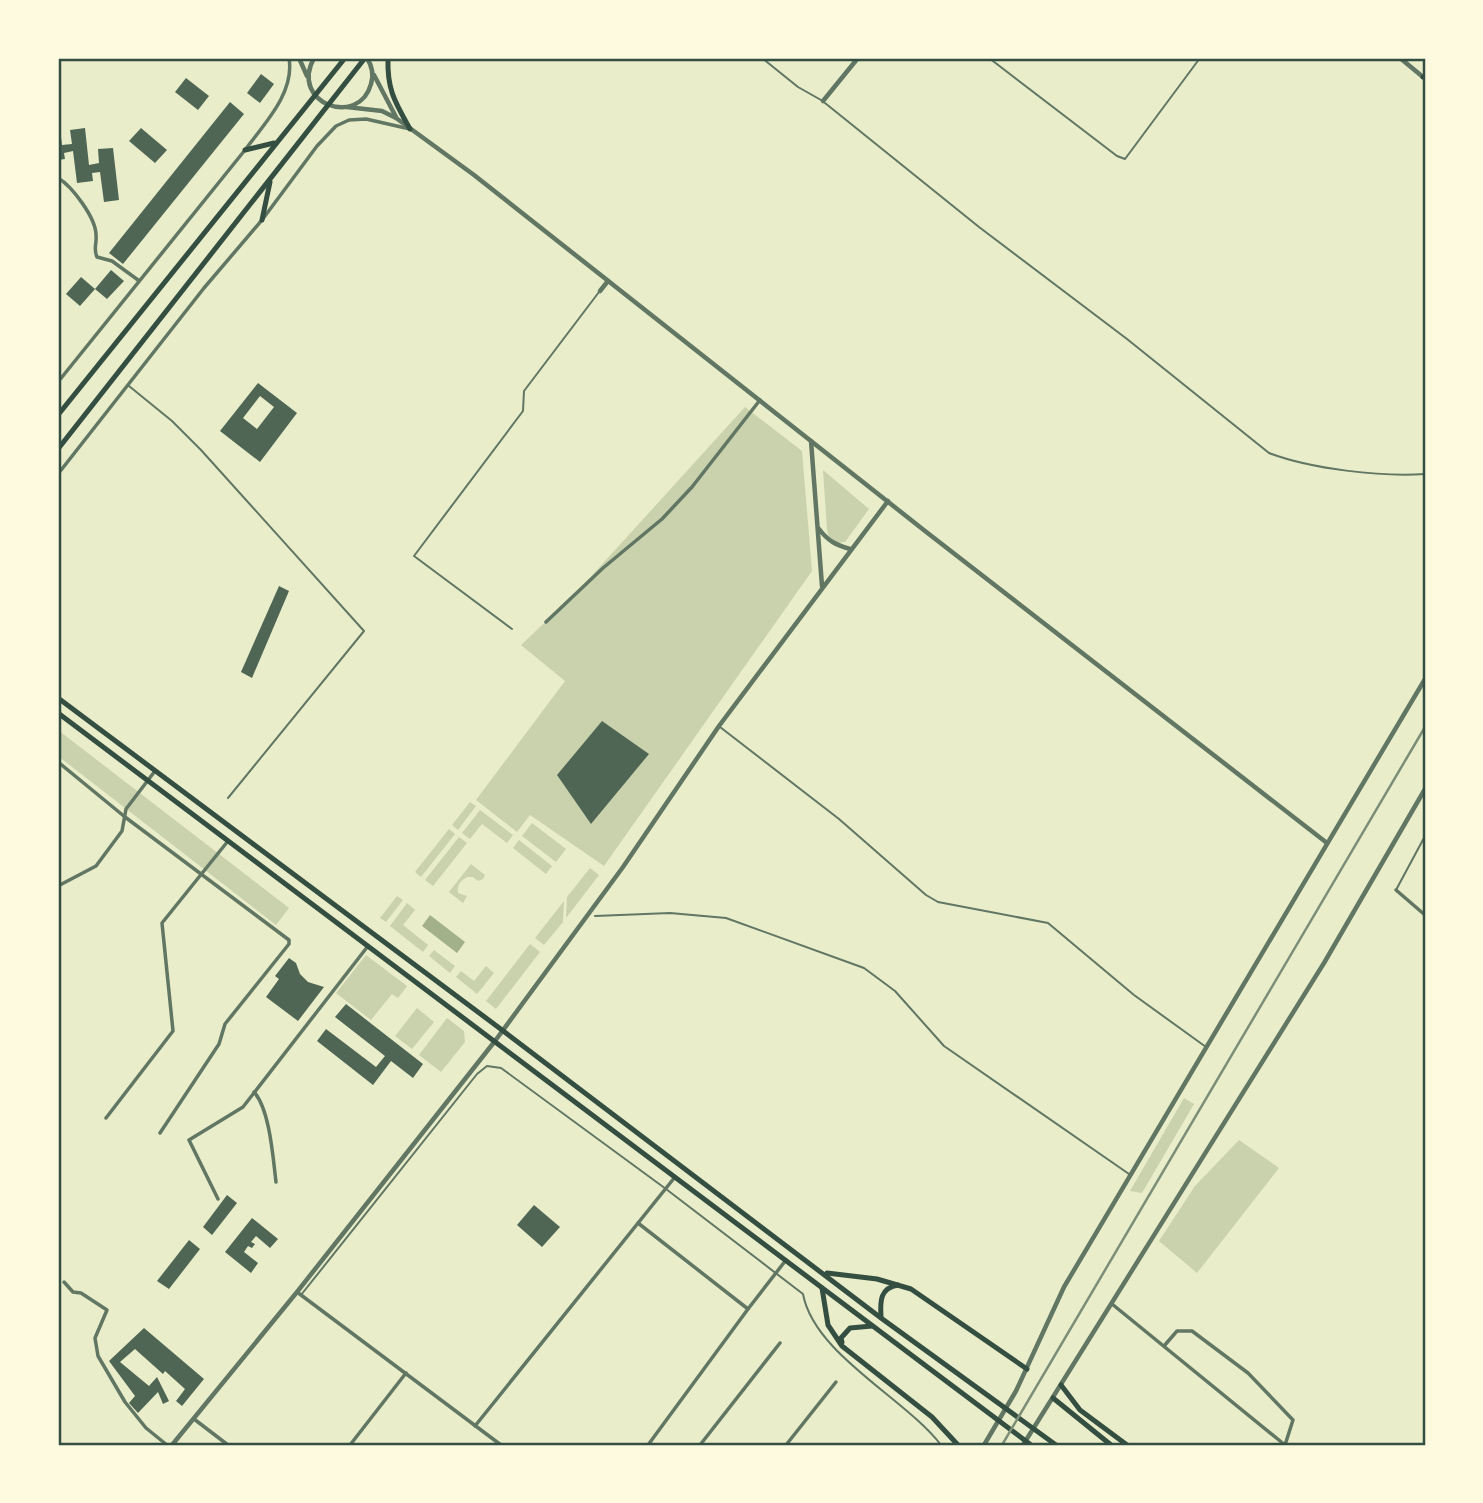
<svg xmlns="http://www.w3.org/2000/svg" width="1483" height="1503" font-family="Mulish,sans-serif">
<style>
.green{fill:#cad2ad}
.water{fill:#a3b18a}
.building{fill:#4f6655;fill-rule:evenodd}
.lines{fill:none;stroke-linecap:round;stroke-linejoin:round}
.service{stroke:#617663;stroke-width:2}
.minor{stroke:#617663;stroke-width:3.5}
.tertiary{stroke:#617663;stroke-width:4.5}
.secondary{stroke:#344e41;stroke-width:5}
.primary{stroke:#344e41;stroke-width:5}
.rail{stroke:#7c8e77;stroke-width:2.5}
.neatline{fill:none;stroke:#344e41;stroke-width:2.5}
</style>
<rect width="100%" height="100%" fill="#e9edc9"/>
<g class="green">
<polygon points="745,407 802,451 812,571 604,866 530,815 517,832 476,800 565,681 521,645 576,593"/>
<polygon points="823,470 869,509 845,542 838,543 829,537 827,530"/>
<polygon points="58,730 289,908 276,925 58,756"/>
<polygon points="470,802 476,806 458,830 452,825"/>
<polygon points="480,810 513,835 507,843 482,824 470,839 462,833"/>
<polygon points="532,823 566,849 556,862 522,836"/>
<polygon points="449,829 455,834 421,877 415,872"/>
<polygon points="459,837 467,843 433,886 425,880"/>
<polygon points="519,840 552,866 546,874 513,848"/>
<path d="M471,864L485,875L483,879L478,881L473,877H467C460,881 457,885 458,893L467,896L463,903L449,892Z"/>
<polygon points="590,868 599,875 566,918 567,897"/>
<polygon points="397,896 403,900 386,922 380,918"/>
<polygon points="564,901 563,922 544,945 535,938"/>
<polygon points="407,903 415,910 403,925 428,945 423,952 390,926"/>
<polygon points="530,944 540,952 496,1009 486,1001"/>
<polygon points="434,950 455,966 450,973 429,956"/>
<polygon points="366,955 407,986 398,998 392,994 371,1020 336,993"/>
<polygon points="486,966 494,973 477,994 456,977 461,971 474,981"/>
<polygon points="417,1008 434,1022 412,1049 395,1036"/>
<polygon points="447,1018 464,1031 465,1042 441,1072 419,1055"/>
<polygon points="1184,1098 1194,1104 1142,1193 1130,1191"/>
<polygon points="1239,1140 1279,1168 1197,1273 1159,1241 1195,1186"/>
</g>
<polygon class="water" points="430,915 465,942 457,953 422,926"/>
<g class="building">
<polygon points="261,74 274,84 260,103 247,93"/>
<polygon points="186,78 209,96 198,110 175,92"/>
<polygon points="230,102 244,114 123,264 109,253"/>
<polygon points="59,121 62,145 72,144 70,130 85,128 89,165 99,163 98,149 113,148 119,200 104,202 100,172 92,173 93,181 77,183 73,151 64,153 65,159 58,160"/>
<polygon points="141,128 167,150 155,163 129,141"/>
<polygon points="111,270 124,281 107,299 95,289"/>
<polygon points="81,277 95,289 80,306 66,294"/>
<path d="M258,383L297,413L260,462L220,431ZM260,396L274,407L257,429L243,418Z"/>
<polygon points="279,586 289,591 252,678 241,672"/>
<polygon points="602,721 649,754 591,824 557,775"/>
<polygon points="289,958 296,963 300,974 308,982 324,987 298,1021 266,997 279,979 275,976"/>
<polygon points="346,1004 423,1064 413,1078 391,1061 373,1085 317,1041 326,1029 376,1067 385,1056 335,1017"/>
<polygon points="227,1195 237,1203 212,1235 203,1227"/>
<polygon points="534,1205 560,1227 542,1247 517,1225"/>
<polygon points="252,1218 278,1239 270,1248 256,1236 251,1242 255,1244 252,1248 248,1246 244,1252 258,1263 251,1273 225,1252"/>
<polygon points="189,1240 200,1249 169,1289 157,1281"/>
<polygon points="144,1328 204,1379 182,1406 176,1401 185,1389 165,1371 163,1374 135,1349 120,1362 149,1386 157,1377 169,1401 163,1404 158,1392 138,1413 129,1403 135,1396 109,1361"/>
</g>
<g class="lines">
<g class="service">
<polyline points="762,58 798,87 821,100"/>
<polyline points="989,58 1117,156 1125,159 1200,58"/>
<path d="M825,103L979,227L1127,339L1269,453C1311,469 1381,477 1425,474"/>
<polyline points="129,386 172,421 201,450 364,631 228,798"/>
<polyline points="512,629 414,556 523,411 524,391 599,292"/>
<polyline points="720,727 839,819 926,895 938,902 1048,923 1134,995 1206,1047"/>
<polyline points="1396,890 1425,836"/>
<polyline points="595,916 670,913 726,918 864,968 895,991 944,1046 1129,1174"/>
<path d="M301,1295L477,1074L487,1066L501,1068L666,1189L803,1294C814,1354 905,1398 941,1445"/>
</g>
<g class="minor">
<path d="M58,178C72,186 96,218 96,235C97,244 93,248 97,257L112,261L138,280"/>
<path d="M58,382L245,150C264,124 295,93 289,58"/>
<polyline points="58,474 204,288 262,220 317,146 336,126 349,120 366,119 410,129"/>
<polyline points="546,622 603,568 662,519 692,487 760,400"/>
<polyline points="58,762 125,817 289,940 289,944 225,1024 219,1044 160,1133"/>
<polyline points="58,886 96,866 122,831 126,809 155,771"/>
<polyline points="1396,890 1425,915"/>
<path d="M254,1092C270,1110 273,1158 276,1182"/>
<polyline points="106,1118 173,1031 162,923 228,841"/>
<polyline points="218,1199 189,1140 243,1107 368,946"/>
<polyline points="638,1223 748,1309"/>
<polyline points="64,1282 73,1292 81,1293 107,1310 95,1338 98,1356 125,1402 146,1428 167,1445"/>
<polyline points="297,1292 501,1445"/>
<polyline points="1112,1304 1285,1445"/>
<polyline points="1164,1346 1177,1331 1192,1331 1248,1373 1293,1420 1285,1445"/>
<polyline points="194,1419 228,1445"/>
<polyline points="475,1426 675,1177"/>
<polyline points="350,1445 406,1373"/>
<polyline points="648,1445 748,1309 786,1260"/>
<polyline points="700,1445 780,1343"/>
<polyline points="786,1445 836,1382"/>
</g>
<g class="tertiary">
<polyline points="299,58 307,76"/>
<path d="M314,58C289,104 359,128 371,84C374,75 372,66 367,58"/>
<polyline points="1400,58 1423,77"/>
<polyline points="374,75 396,117"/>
<polyline points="823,101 858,58"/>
<polyline points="347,107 382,111 396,118 474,175 925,531 1327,843"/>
<polyline points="600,291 608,281"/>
<polyline points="811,441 822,586"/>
<path d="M819,529C828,541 836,545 850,549"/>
<polyline points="172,1445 297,1292 495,1041 623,867 719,726 888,501"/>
<polyline points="984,1445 1016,1391 1064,1287 1425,679"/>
<polyline points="1023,1445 1324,963 1425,789"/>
</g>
<g class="secondary">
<polyline points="58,698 502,1030 881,1318 1056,1445"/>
<polyline points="58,713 1031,1445"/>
<polyline points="827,1273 877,1279 911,1289 1027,1369"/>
<polyline points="822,1288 828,1325 842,1346 932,1417 958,1445"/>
<path d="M881,1317C880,1301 880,1288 898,1285"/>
<polyline points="842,1342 841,1338 850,1328 872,1326"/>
<polyline points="1061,1385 1080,1410 1127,1445"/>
<polyline points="1053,1398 1111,1445"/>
</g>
<g class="primary">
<path d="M388,58C387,90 395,102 410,129"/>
<polyline points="1423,77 1425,77"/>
<polyline points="245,150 274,143"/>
<polyline points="262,220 270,182"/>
<polyline points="58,415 345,58"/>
<polyline points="58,449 365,58"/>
</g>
<polyline class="rail" points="1002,1445 1425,727"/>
</g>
<rect width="1483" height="1503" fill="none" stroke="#fefae0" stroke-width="119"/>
<rect x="60" y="60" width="1364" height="1384" class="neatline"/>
</svg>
